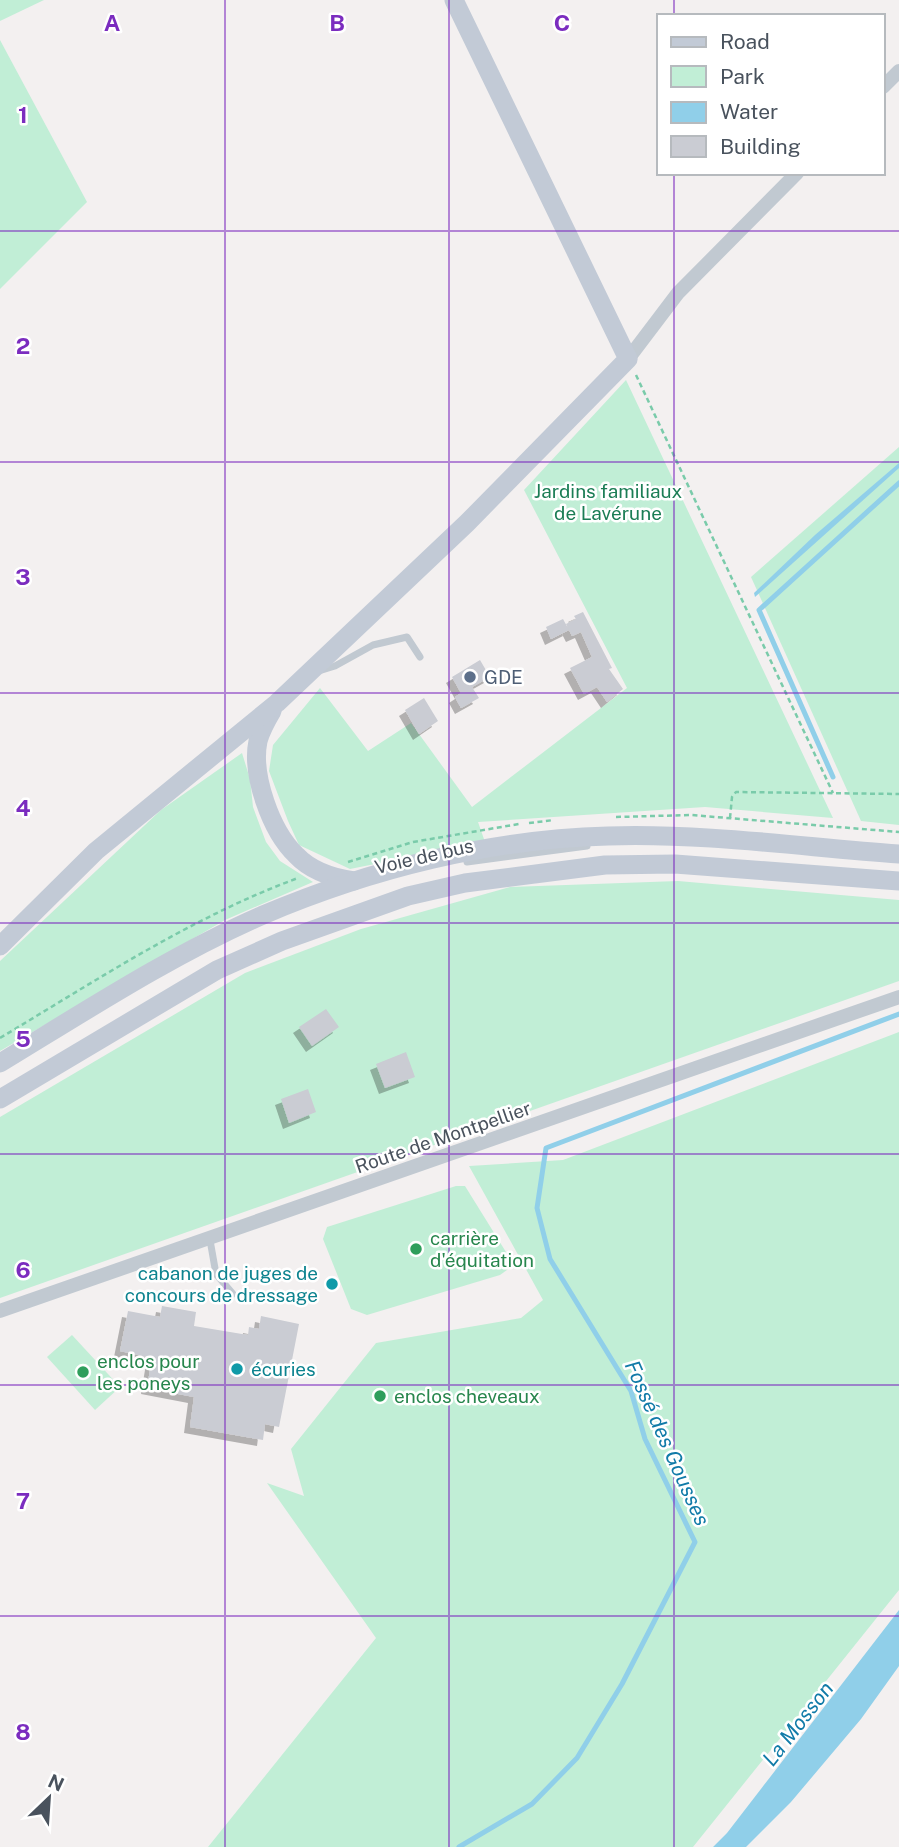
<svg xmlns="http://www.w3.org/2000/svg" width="899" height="1847" font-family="'Public Sans',sans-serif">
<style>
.green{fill:#c1eed6}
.water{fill:#90cfe9}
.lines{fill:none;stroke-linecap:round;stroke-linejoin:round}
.stream{stroke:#90cfe9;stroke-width:5}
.building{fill:#caccd3;filter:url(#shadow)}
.path{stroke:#7acbaa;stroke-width:2.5;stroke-dasharray:5 3.5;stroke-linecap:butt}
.lane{stroke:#c1c9d1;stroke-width:7}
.street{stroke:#c1c9d1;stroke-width:14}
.secondary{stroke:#c2cad6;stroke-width:19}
.grid{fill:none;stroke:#7b2cbf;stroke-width:2;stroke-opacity:0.55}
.service-dot{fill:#5c6f8a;stroke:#fff;stroke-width:2.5}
.leisure-dot{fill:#2e9e5b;stroke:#fff;stroke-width:2.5}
.culture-dot{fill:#0f9aa8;stroke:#fff;stroke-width:2.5}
.labels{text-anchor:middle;stroke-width:5;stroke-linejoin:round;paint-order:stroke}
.park-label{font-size:19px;fill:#1b7d55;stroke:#fff}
.service-label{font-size:19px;fill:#4e5e75;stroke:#fff;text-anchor:start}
.street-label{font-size:19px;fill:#49525d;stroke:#fff}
.leisure-label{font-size:19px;fill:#27864d;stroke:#fff;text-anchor:start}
.culture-label{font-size:19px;fill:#0d838f;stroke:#fff;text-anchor:end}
.water-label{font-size:21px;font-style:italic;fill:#117ba8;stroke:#fff}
.grid-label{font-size:23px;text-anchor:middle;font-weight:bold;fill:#7b2cbf;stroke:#fff;stroke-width:5;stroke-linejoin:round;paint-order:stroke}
</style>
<defs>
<filter id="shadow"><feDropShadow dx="-6" dy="6" stdDeviation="0" flood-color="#0004"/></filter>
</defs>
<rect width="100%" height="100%" fill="#f3f0f0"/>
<g class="green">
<polygon points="0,0 44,0 0,21"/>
<polygon points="0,40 87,202 0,289"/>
<polygon points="626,380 833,818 705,807 478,822 485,842 350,869 299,845 288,821 269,771 273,745 320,688 368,751 411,723 472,807 627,688 524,490"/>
<polygon points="899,447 899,825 861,821 751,577"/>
<polygon points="242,753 250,779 253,807 266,842 280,861 313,882 225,920 0,1051 0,961 161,810"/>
<polygon points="678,881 899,900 899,981 0,1298 0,1117 245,973 361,929 510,887"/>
<polygon points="899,1032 899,1590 693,1847 208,1847 376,1638 267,1483 304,1496 291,1449 376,1343 521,1318 543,1300 469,1166 563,1160"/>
<polygon points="456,1186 465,1186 511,1260 507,1270 500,1275 367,1315 351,1309 323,1239 327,1227"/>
<polygon points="72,1335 120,1387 95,1410 47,1357"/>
</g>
<g class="water">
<polygon points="899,463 899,468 755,597 754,593 815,535"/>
<polygon points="899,1610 899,1666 861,1719 791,1802 746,1847 713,1847 727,1833"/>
</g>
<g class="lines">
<g class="stream">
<polyline points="833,777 759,610 899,483"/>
<polyline points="459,1847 532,1804 577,1758 622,1684 695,1542 645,1439 631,1391 550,1259 537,1208 546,1148 899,1014"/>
</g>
</g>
<g class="building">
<polygon points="583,612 612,668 609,669 623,689 607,702 597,687 584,694 570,668 592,657 581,632 572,636 566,624 576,619 574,616"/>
<polygon points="563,619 569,630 551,639 546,627"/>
<polygon points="480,660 490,677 472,687 479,698 461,708 455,697 461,693 452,677"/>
<polygon points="424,698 438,721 419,734 405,710"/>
<polygon points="326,1009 339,1027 312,1046 299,1027"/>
<polygon points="406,1052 415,1077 385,1088 376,1064"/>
<polygon points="308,1089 316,1112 289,1123 281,1099"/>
<polygon points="162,1306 196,1312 194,1326 248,1335 249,1327 259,1329 261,1316 299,1324 279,1427 265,1424 263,1440 190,1427 194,1397 147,1388 152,1358 120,1351 128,1311 160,1317"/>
</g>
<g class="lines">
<g class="path">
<polyline points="636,375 833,793"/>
<polyline points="616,817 691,815 899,832"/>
<polyline points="730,818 732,797 736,792 899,794"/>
<polyline points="529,823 554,820"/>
<polyline points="348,862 413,842 519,824"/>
<path d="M0,1038C97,980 192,917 298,878"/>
</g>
<g class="lane">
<polyline points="322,670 335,666 373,645 407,637 420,657"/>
<polyline points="467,862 587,846"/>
<polyline points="210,1240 216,1274 233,1294"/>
</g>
<g class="street">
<polyline points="883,87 899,71"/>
<polyline points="628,359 678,293 797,173"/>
<polyline points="0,1311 899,997"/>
</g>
<g class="secondary">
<path d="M272,711C266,721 261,730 258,741C251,775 271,831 296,855C311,871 333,878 354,881"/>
<polyline points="0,946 96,851 277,703 467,523 628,359 454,0"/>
<path d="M0,1063C84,1012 173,954 263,915C371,869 491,839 608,836C706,833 802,847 899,854"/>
<polyline points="0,1099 217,970 282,941 408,896 465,883 605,865 675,864 899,881"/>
</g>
</g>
<path class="grid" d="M225,0V1847M449,0V1847M674,0V16M674,173V1847M0,231H899M0,462H899M0,693H899M0,923H899M0,1154H899M0,1385H899M0,1616H899"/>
<circle class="service-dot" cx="470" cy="677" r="7"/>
<g class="leisure-dot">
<circle cx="416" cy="1249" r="7"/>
<circle cx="83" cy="1372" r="7"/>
<circle cx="380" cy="1396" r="7"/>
</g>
<g class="culture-dot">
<circle cx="332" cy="1284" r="7"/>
<circle cx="237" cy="1369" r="7"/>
</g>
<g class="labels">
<g class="park-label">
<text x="608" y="498">Jardins familiaux<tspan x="608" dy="22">de Lavérune</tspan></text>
</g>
<g class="service-label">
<text x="484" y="684">GDE</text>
</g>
<g class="street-label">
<text transform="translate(424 856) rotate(-13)" y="7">Voie de bus</text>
<text transform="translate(443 1137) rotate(-19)" y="7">Route de Montpellier</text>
</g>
<g class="leisure-label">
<text x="430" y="1245">carrière<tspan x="430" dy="22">d'équitation</tspan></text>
<text x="97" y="1368">enclos pour<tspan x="97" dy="22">les poneys</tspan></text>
<text x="394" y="1403">enclos cheveaux</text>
</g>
<g class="culture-label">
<text x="318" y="1280">cabanon de juges de<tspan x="318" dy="22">concours de dressage</tspan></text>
<text x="251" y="1376" text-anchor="start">écuries</text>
</g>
<g class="water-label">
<text transform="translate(667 1443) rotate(66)" y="7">Fossé des Gousses</text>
<text transform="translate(798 1724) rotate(-52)" y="7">La Mosson</text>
</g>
</g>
<g class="grid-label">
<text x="112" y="31">A</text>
<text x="337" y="31">B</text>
<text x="562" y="31">C</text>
<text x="23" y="123">1</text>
<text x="23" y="354">2</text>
<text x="23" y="585">3</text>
<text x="23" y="816">4</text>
<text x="23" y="1047">5</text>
<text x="23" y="1278">6</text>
<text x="23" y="1509">7</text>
<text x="23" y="1740">8</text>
</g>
<rect x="657" y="14" width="228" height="161" fill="#ffffff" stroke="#b6babe" stroke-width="2"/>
<rect x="671" y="37" width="35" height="10" fill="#c2cad6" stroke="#b6babe" stroke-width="2"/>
<text x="720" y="49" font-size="21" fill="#49525d">Road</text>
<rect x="671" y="66" width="35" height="21" fill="#c1eed6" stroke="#b6babe" stroke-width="2"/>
<text x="720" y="84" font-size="21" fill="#49525d">Park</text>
<rect x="671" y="102" width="35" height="21" fill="#90cfe9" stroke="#b6babe" stroke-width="2"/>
<text x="720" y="119" font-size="21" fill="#49525d">Water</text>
<rect x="671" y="136" width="35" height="21" fill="#caccd3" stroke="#b6babe" stroke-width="2"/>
<text x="720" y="154" font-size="21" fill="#49525d">Building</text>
<g transform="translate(49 1798) rotate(25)" stroke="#ffffff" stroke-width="5" paint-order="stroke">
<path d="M0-5L12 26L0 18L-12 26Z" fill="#49525d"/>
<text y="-10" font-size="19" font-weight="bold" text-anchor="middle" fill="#49525d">N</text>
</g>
</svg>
